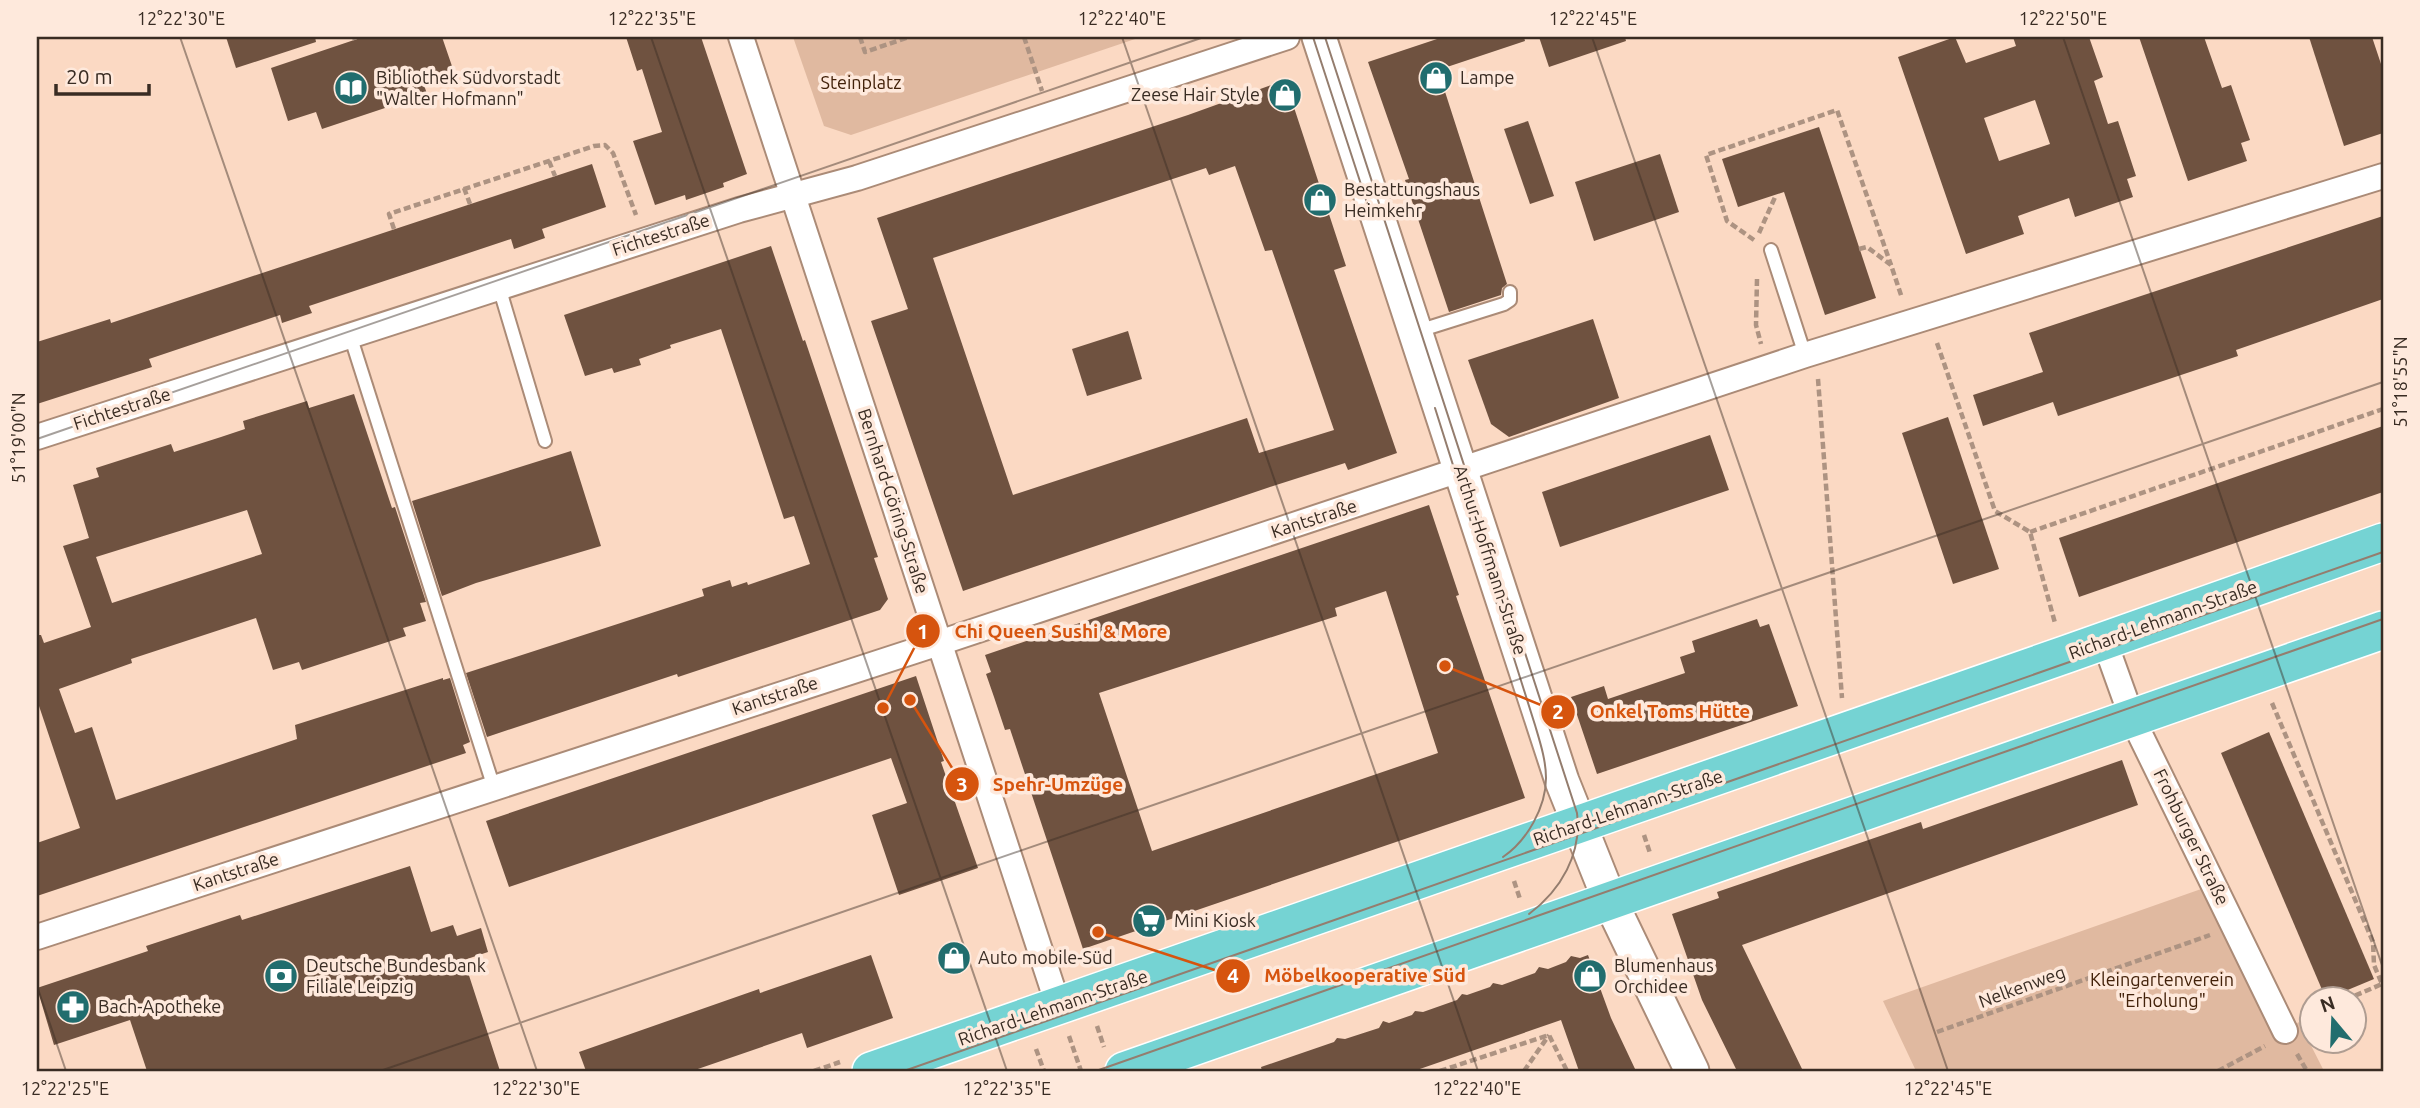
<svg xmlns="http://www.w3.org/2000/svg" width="2420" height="1108" font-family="Ubuntu,sans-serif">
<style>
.green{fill:#e0b9a0}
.building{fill:#6f5240;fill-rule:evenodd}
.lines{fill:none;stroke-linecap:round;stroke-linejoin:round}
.lane-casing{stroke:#ab8b77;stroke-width:16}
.street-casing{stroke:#ab8b77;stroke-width:28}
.secondary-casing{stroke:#ab8b77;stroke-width:37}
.primary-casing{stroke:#fff;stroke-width:40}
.path{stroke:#ad9382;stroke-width:4.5;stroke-dasharray:7 3.5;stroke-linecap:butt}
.lane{stroke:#fff;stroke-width:12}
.street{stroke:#fff;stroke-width:24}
.secondary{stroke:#fff;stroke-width:33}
.primary{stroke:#75d3d3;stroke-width:37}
.tram{stroke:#947d6e;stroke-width:2}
.ticks{fill:none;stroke:#392c23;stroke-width:2;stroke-opacity:0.45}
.labels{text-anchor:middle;stroke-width:7;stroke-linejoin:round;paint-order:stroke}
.poi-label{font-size:18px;fill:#392c23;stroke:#fee9dc;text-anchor:start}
.park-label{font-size:18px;fill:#422109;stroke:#fee9dc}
.street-label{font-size:18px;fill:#392c23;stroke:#fee9dc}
.leader{fill:none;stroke:#d6540e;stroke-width:2.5}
.callout-dot{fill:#d6540e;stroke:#fee9dc;stroke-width:2.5}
.mark-label{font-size:21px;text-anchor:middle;font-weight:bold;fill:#fff}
.callout-label{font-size:19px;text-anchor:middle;font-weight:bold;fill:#d6540e;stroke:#fee9dc;stroke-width:7;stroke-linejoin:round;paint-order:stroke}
.neatline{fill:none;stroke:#392c23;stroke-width:2.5}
.ticks-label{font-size:18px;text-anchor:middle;fill:#392c23}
</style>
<rect width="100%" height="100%" fill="#fbd9c3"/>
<g class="green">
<polygon points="793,37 1141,37 851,135 824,126"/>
<polygon points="2204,888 2285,1031 2299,1022 2324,1071 1916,1071 1883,1001"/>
</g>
<g class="building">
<polygon points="226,37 315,37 316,42 236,68"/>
<polygon points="363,37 442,37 454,72 423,82 427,94 322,129 316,112 288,121 271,68"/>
<polygon points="626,37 701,37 747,174 723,183 724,187 686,200 685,195 655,205 633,141 662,132 642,69 637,71"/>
<polygon points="1443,37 1524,37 1525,41 1438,70 1507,284 1502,288 1501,295 1449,312 1405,180 1409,179 1368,62"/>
<polygon points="1539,37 1625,37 1626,41 1549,67"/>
<path d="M1955,37L1966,63L2016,46L2013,37H2089L2103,77L2094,81L2108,124L2118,121L2136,176L2127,179L2133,197L2075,217L2069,198L2018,216L2024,234L1966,254L1898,57ZM2035,100L2050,144L1999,161L1984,118Z"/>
<polygon points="2139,37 2204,37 2222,88 2231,85 2250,140 2241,143 2247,161 2188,181"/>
<polygon points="2309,37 2372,37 2383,70 2383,133 2344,146"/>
<path d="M1285,80L1346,266L1334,270L1397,453L1348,470L1345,463L1270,487L963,591L871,321L908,309L877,218L1188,115ZM1235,166L1265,251L1272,250L1334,430L1259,453L1247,418L1013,495L933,258L1206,168L1209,175Z"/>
<polygon points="1528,121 1554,196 1530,204 1504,129"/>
<polygon points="1819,127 1876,298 1825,315 1784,192 1738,207 1722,159"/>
<polygon points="1660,154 1679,212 1594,241 1575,182"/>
<polygon points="592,164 606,207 542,229 545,238 514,249 511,239 309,306 312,313 282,323 280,315 149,359 152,367 37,404 37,342 110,319 111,323"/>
<polygon points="2383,216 2383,299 2236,350 2238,356 2058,416 2053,402 1983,426 1973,395 2043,372 2029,333"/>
<polygon points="771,246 803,341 805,340 878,557 874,558 888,599 880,610 678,677 677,674 487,737 466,673 704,596 702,589 730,580 732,587 747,582 748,585 810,564 794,516 784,519 721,329 670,345 671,348 639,359 641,365 614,373 612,368 585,376 564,315"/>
<polygon points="1593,319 1619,398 1509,437 1491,424 1468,360"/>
<polygon points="1128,331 1142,379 1087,396 1072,349"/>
<path d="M354,394L392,508L395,507L426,602L420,603L426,621L403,628L406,636L302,670L299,662L273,670L256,618L131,659L132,663L59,689L75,733L92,727L116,800L297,739L295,725L443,678V680L450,678L470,742L463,745L466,753L37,896V843L80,828L37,700V635H41L44,643L91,627L63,546L89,538L73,485L99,477L96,468L171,444L174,452L221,437L245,429L243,421L307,401L309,408ZM247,510L262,554L112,603L96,557Z"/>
<polygon points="1948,417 1999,569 1953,584 1902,433"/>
<polygon points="2383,426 2383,492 2079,597 2059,538"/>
<polygon points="1710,435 1729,490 1560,547 1542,492"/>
<polygon points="571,451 601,546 476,583 442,596 412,501"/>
<path d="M1429,505L1459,595L1456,596L1525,798L1083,949L1010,729L1005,730L994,697L986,674L991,672L985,655ZM1386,591L1438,753L1152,851L1099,693L1337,616L1335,608Z"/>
<polygon points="1757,619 1760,627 1769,624 1798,706 1597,774 1571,697 1604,686 1608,699 1685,673 1680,657 1695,652 1692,641"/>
<polygon points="916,676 944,761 941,762 978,868 899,895 872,815 907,803 891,758 509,887 486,821"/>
<polygon points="2269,732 2374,979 2326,999 2221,753"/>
<polygon points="2122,760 2138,805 1742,945 1803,1071 1737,1071 1702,1000 1672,914 1719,898 1717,892 1921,822 1923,829"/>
<polygon points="410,866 431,932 453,925 457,936 481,928 488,952 464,960 500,1071 147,1071 130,1020 54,1045 37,988 148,951 146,946 240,915 242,920"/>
<polygon points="871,955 893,1018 807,1048 802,1033 692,1071 586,1071 579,1052 759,989 760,993"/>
<polygon points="1588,955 1611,1018 1636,1071 1579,1071 1561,1020 1414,1071 1262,1071 1261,1067 1334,1042 1337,1038 1345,1039 1379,1028 1383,1021 1389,1023 1412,1015 1415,1011 1423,1012 1457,1000 1462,994 1467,995 1490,987 1493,983 1502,985 1535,973 1539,967 1548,969 1566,962 1571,956 1580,958"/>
</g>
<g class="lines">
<g class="lane-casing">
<g id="lane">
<polyline points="1771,250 1805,355"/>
<polyline points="499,287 545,441"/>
<polyline points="1415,332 1504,304 1510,300 1510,292"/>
<polyline points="350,335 494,788"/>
</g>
</g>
<g class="street-casing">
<g id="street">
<polyline points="741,37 1058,1005"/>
<polyline points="37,437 739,210 857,178 1287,37"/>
<polyline points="2104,640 2132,718 2285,1031"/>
<polyline points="37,937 939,643 1805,355 2383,176"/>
</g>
</g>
<g class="secondary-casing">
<polyline id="secondary" points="1319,37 1562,781 1610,901 1692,1071"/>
</g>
<g class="primary-casing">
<g id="primary">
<polyline points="871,1071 2067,654 2383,542"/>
<polyline points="1124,1071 2383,630"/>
</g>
</g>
<g class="path">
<polyline points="354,37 355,40"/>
<polyline points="860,37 865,52 909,37"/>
<polyline points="1024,37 1042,91"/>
<polyline points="549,161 555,176"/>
<polyline points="464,188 470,204"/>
<polyline points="394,229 389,214 594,146 605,145 613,153 636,215"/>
<polyline points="1759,233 1776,195"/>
<polyline points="1754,240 1727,221 1706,155 1837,110 1891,265"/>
<polyline points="1859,249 1867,247 1891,265 1902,298"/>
<polyline points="1757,279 1756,325 1761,344"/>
<polyline points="1937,343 1995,511 2030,532 2055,623"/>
<polyline points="1818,379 1842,698"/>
<polyline points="2030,532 2383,409"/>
<polyline points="2272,703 2373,942 2374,965 2382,984 2345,1000"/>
<polyline points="1644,835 1650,853"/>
<polyline points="1514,881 1520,899"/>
<polyline points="1097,1026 1104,1047"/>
<polyline points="1937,1032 2210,935"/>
<polyline points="1069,1036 1081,1071"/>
<polyline points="1036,1049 1044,1071"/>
<polyline points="2297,1054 2307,1071"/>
<polyline points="814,1071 840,1062"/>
<polyline points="1440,1071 1549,1035 1567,1071"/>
<polyline points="1524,1071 1549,1035"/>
<polyline points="2218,1071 2265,1046"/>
</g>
<use href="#lane" class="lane"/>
<use href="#street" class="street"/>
<use href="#secondary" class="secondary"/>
<use href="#primary" class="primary"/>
<g class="tram">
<polyline points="1313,37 1369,209"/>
<path d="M1325,37L1577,813C1582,854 1561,890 1529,914"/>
<path d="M1435,408L1535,725C1540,742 1546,760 1546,778C1546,807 1527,841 1503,857"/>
<polyline points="904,1071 2383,552"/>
<polyline points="1096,1071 2383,619"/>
</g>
</g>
<path class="ticks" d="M180,37L537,1071M651,37L1007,1071M1122,37L1478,1071M1592,37L1948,1071M2063,37L2383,968M37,439L1204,37M37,986L66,1071M380,1071L2383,382"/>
<defs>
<g id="shop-disc" transform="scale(1.75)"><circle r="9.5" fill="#216d6e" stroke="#fee9dc"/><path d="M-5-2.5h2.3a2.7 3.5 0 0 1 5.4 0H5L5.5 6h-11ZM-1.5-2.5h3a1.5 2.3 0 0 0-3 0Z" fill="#fff"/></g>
<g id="library-disc" transform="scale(1.75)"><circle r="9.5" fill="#216d6e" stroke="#fee9dc"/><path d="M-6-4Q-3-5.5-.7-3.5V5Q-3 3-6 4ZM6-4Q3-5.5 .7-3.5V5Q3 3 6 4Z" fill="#fff"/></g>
<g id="supermarket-disc" transform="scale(1.75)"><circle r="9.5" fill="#216d6e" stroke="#fee9dc"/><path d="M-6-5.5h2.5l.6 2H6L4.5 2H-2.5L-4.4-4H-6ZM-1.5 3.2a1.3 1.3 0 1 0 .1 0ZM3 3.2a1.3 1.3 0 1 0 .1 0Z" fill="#fff"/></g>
<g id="bank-disc" transform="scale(1.75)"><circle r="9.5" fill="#216d6e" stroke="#fee9dc"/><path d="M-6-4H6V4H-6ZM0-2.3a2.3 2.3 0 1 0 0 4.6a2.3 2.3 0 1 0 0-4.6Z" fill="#fff"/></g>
<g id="pharmacy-disc" transform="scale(1.75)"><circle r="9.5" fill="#216d6e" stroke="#fee9dc"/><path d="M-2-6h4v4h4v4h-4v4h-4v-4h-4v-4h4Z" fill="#fff"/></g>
</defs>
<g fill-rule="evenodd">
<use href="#shop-disc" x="1436" y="78"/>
<use href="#library-disc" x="351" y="88"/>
<use href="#shop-disc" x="1285" y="95"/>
<use href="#shop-disc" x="1320" y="200"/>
<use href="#supermarket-disc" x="1149" y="921"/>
<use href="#shop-disc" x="954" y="958"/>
<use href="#bank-disc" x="281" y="976"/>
<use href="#shop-disc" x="1590" y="976"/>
<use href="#pharmacy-disc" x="73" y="1007"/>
</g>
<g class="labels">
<g class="poi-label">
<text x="376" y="84">Bibliothek Südvorstadt<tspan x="376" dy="21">"Walter Hofmann"</tspan></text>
<text x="1460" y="84">Lampe</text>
<text x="1260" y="101" text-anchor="end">Zeese Hair Style</text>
<text x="1344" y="196">Bestattungshaus<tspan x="1344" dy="21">Heimkehr</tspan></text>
<text x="1174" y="927">Mini Kiosk</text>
<text x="978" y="964">Auto mobile-Süd</text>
<text x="306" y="972">Deutsche Bundesbank<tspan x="306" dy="21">Filiale Leipzig</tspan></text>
<text x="1614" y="972">Blumenhaus<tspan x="1614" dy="21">Orchidee</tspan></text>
<text x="98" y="1013">Bach-Apotheke</text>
</g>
<g class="park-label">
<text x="861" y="89">Steinplatz</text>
<text x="2162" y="986">Kleingartenverein<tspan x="2162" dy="21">"Erholung"</tspan></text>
</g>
<g class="street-label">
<text transform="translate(661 235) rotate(-18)" y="6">Fichtestraße</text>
<text transform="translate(122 409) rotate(-18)" y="6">Fichtestraße</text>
<text transform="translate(893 501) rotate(72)" y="6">Bernhard-Göring-Straße</text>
<text transform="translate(1314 519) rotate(-18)" y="6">Kantstraße</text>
<text transform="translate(1490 560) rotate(72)" y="6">Arthur-Hoffmann-Straße</text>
<text transform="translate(2163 620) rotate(-20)" y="6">Richard-Lehmann-Straße</text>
<text transform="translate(775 696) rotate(-18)" y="6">Kantstraße</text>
<text transform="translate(1628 808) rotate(-19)" y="6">Richard-Lehmann-Straße</text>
<text transform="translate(2191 837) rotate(64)" y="6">Frohburger Straße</text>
<text transform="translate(236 872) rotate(-18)" y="6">Kantstraße</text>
<text transform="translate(2022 987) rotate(-20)" y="6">Nelkenweg</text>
<text transform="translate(1053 1008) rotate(-19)" y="6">Richard-Lehmann-Straße</text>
</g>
</g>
<path class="leader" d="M883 708L923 631M1445 666L1558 712M910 700L962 784M1098 932L1233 976"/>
<g class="callout-dot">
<circle cx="883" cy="708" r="7"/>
<circle cx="1445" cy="666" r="7"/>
<circle cx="910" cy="700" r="7"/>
<circle cx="1098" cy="932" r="7"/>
<circle cx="923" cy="631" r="18"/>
<circle cx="1558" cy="712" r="18"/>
<circle cx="962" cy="784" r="18"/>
<circle cx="1233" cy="976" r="18"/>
</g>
<g class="mark-label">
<text x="923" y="639">1</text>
<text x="1558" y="719">2</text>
<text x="962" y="792">3</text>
<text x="1233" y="983">4</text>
</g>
<g class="callout-label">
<text x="1061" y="638">Chi Queen Sushi &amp; More</text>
<text x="1670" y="718">Onkel Toms Hütte</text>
<text x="1058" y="791">Spehr-Umzüge</text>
<text x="1365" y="982">Möbelkooperative Süd</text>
</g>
<rect width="2420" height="1108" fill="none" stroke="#fee9dc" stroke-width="77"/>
<g transform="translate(2333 1020) rotate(341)"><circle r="33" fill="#fee9dc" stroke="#af9d92" stroke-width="2"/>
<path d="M0-5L12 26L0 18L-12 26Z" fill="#216d6e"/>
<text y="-10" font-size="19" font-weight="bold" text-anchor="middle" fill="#392c23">N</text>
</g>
<path d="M56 84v10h93v-10" fill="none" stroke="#392c23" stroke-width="3.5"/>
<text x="66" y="84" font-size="21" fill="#392c23" stroke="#fee9dc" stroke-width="5" paint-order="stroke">20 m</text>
<rect x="38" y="38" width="2344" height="1032" class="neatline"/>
<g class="ticks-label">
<text x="181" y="25">12°22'30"E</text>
<text x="652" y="25">12°22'35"E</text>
<text x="1122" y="25">12°22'40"E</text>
<text x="1593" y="25">12°22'45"E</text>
<text x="2063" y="25">12°22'50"E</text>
<text transform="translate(2401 382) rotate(-90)" y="6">51°18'55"N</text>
<text transform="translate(19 438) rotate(-90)" y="6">51°19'00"N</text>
<text x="65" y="1095">12°22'25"E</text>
<text x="536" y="1095">12°22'30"E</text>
<text x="1007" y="1095">12°22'35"E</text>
<text x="1477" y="1095">12°22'40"E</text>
<text x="1948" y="1095">12°22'45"E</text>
</g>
</svg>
